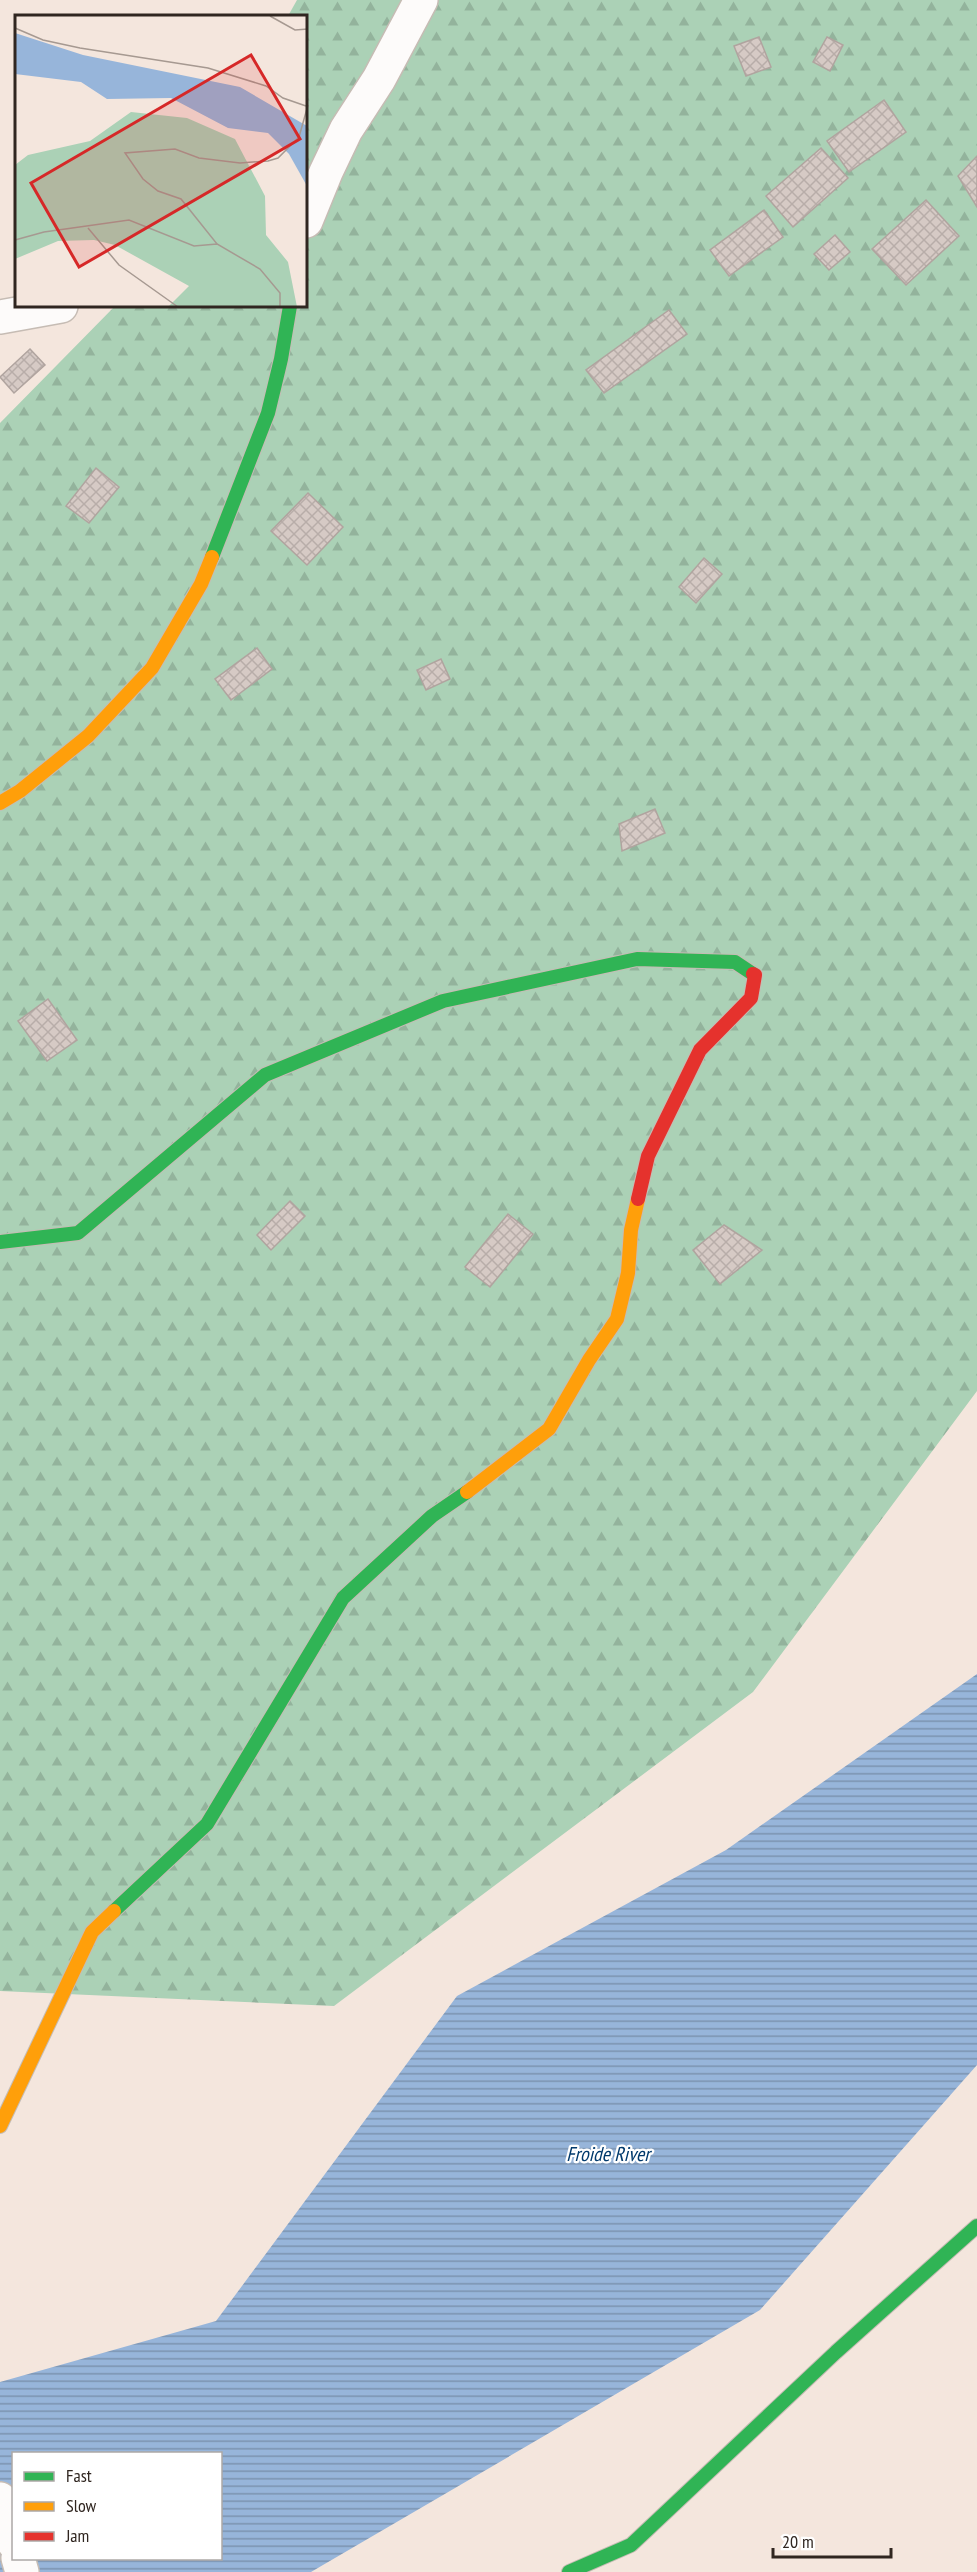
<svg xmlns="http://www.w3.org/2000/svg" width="977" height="2572" font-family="'PT Sans Narrow',sans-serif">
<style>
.forest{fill:url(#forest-firs)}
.water{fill:url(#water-rules);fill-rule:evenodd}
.building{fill:url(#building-cross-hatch);stroke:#b0a49f;stroke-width:1.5}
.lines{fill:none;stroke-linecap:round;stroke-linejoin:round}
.street-casing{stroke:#c6bcb4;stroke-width:36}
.fast-casing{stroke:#c6bcb4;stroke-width:16}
.slow-casing{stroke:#c6bcb4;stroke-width:16}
.jam-casing{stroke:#c6bcb4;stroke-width:16}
.street{stroke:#fdfbfa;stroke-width:33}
.fast{stroke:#30b455;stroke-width:14}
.slow{stroke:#ff9f0a;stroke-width:14}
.jam{stroke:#e5322d;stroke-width:14}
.labels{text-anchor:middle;stroke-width:4.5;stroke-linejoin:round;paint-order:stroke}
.water-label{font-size:20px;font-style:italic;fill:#01396c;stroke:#fff}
.inset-road{fill:none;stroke:#a69991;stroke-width:1.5}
.view{fill:#d62828;fill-opacity:0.15;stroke:#d62828;stroke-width:3}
.inset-edge{fill:none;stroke:#302620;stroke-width:3}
</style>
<defs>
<pattern id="forest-firs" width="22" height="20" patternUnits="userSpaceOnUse" patternTransform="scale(1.5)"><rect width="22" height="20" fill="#abd1b6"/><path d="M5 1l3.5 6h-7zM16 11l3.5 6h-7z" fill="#93b39c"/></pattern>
<pattern id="water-rules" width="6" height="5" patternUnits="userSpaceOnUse" patternTransform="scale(1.5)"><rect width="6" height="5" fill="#97b5da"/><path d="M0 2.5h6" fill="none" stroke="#7c93b0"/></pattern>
<pattern id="building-cross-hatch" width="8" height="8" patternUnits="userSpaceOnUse" patternTransform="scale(1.5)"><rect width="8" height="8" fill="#d6cac5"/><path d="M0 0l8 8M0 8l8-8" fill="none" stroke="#b8ada9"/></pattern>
</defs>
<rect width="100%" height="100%" fill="#f4e6dd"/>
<polygon class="forest" points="297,0 977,0 977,1391 753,1692 334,2006 0,1991 0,423 115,306 306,306 306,16 288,16"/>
<path class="water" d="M977,1674V2065L760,2310L311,2572H0V2382L216,2321L457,1996L726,1850ZM14,2454H220V2558H14Z"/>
<g class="building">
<polygon points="759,37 771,67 746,76 734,46"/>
<polygon points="827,37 843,45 830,71 813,62"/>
<polygon points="884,100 906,132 849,172 827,141"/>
<polygon points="821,148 848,178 793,227 766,196"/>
<polygon points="977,156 977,207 958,176"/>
<polygon points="926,200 959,236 906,285 872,249"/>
<polygon points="764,210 783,237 729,276 710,250"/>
<polygon points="835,235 850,252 829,270 814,254"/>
<polygon points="669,310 687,334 604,393 586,370"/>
<polygon points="30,349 45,365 14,393 0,377"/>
<polygon points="96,468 119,487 89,523 66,506"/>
<polygon points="308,493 343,527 307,565 271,531"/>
<polygon points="704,558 722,574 696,603 679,587"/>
<polygon points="257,648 272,669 231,700 215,679"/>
<polygon points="441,659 450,679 426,690 417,670"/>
<polygon points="655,809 665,833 622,851 619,824"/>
<polygon points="48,999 77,1040 47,1061 18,1021"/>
<polygon points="290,1201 305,1216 271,1250 257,1235"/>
<polygon points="508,1214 533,1234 490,1287 465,1267"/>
<polygon points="724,1225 762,1250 720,1284 693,1250"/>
</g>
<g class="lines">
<g class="street-casing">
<g id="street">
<polyline points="306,221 326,172 346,130 379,79 421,0"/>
<polyline points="0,317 61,306"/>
<polyline points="0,2499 14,2543"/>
<polyline points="18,2558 22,2572"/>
</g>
</g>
<g class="fast-casing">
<g id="fast">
<polyline points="212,557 268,413 281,359 290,306"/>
<polyline points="0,1242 78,1233 265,1075 443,1001 637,959 735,962 753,974"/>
<polyline points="114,1911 207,1824 343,1598 432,1516 467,1492"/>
<polyline points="569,2572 631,2545 836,2352 977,2226"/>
</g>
</g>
<g class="slow-casing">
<g id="slow">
<polyline points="0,803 20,791 88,736 152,668 201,584 212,557"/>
<polyline points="467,1492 549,1429 589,1360 617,1319 628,1273 631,1230 638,1199"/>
<polyline points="0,2126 92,1932 114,1911"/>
</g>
</g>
<g class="jam-casing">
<polyline id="jam" points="638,1199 648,1156 700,1050 751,998 755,975 753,974"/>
</g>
<use href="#street" class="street"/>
<use href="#fast" class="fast"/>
<use href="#slow" class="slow"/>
<use href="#jam" class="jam"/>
</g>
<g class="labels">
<g class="water-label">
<text x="608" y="2161">Froide River</text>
</g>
</g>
<g transform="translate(15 15)">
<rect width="292" height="292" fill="#f4e6dd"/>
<path d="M116,97L172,103L220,124L250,181L251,220L273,247L282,292H153L174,271L100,230L79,225L43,226L0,244V150L13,140L75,126Z" fill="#abd1b6"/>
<path d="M0,18L68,40L225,72L292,111V171L274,139L253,118L213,113L156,83L92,84L66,67L0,59Z" fill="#97b5da"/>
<path class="inset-road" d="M255,1L280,15L293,14M0,13L28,25L65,33L193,53L251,71L268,83L291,91M73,213L104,250L163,292M0,225L29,217L114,205L179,231L202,229M265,292V278L245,254L202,229L166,184L143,176L128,164L110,138L160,134L184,143L225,148L253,146L263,143L284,122L293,90"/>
<path class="view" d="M236,40L285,124L64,252L16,168Z"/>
<rect width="292" height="292" class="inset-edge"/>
</g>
<rect x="12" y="2452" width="210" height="108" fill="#ffffff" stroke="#aca8a6" stroke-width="1.5"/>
<rect x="24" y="2472" width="30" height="9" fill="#30b455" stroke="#aca8a6" stroke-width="1.5"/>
<text x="66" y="2482" font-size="18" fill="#302620">Fast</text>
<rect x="24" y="2502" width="30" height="9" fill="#ff9f0a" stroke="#aca8a6" stroke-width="1.5"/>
<text x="66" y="2512" font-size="18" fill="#302620">Slow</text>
<rect x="24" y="2532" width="30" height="9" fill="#e5322d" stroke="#aca8a6" stroke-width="1.5"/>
<text x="66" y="2542" font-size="18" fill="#302620">Jam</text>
<path d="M773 2548v9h118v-9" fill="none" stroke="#302620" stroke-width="3"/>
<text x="782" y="2548" font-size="18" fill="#302620" stroke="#ffffff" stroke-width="4.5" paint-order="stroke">20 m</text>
</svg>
